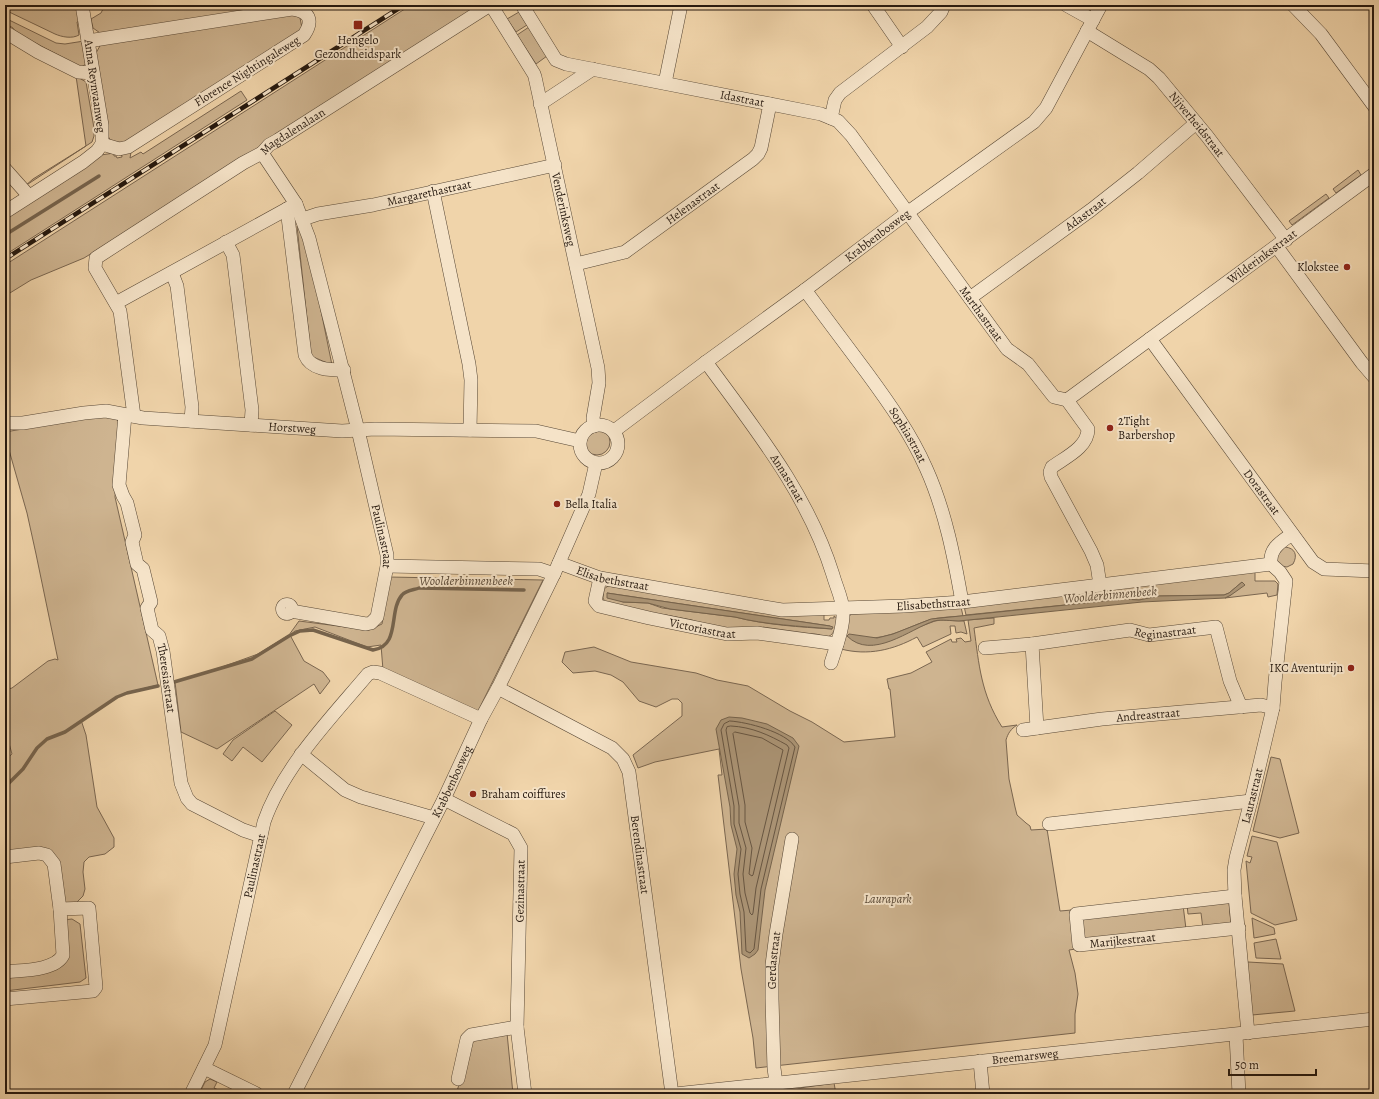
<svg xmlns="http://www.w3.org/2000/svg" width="1379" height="1099" font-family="Alegreya,serif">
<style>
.green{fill:#ceb490;stroke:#7a6650;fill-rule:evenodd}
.water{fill:#ab9475;stroke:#76634c}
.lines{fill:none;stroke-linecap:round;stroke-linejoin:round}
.shore{stroke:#685642;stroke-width:1}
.stream{stroke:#76634c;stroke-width:3.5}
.minor-casing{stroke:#584836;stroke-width:14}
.minor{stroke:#f5e3c8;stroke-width:13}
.rail-casing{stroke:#26190f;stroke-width:4.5}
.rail{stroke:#f5e3c8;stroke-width:3;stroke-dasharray:9;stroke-linecap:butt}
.poi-dot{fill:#8f2418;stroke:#f5e3c8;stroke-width:1.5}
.labels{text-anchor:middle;stroke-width:4;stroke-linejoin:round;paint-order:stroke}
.poi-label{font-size:12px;fill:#26190f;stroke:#f5e3c8;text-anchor:start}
.street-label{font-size:12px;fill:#26190f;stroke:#f5e3c8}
.park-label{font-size:12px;font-style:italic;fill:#584836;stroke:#f5e3c8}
.water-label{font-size:13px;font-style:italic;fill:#5b4a38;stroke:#f5e3c8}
</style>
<rect width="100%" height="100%" fill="#f0d4aa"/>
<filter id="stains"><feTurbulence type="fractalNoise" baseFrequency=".005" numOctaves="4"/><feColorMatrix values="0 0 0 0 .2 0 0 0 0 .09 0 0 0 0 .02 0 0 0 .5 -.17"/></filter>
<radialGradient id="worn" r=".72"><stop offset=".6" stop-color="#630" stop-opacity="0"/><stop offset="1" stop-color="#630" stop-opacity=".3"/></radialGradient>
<g class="green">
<path d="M5,5H78L81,21L77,22L79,35C72,39 62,37 55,34L5,10Z"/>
<polygon points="105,5 289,5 103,35 93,28 91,19 101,13"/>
<polygon points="411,5 482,5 263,148 84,258 31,280 5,296 5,265"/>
<polygon points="288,12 300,18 302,28 300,31 128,143 112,142 107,135 96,53 101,44"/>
<polygon points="519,12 527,25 516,32 507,19"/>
<polygon points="5,18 56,43 65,44 84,41 86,64 81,67 16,33 13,28 5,23"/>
<polygon points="529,27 547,56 536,64 517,35"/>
<polygon points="76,76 86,82 94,128 94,136 92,142 25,186 33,179 86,146"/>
<polygon points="241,91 247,100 5,255 5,217 101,155 114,153 114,156 116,156 117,158 122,157 121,152 132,147 130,158 141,152 143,154"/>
<polygon points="1358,170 1361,175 1336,193 1333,189"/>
<polygon points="1326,194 1329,198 1292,225 1289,221"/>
<polygon points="297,226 301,227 305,232 332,365 311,356"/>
<path d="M94,417C104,417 116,414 120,424L115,497L158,685L125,693L81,720L86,735L97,807L114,838V847L105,854L89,857L84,862L83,872L85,889L83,896L76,903L62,905L55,855L5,852V760L12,754L5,729V690L12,688L48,661L55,659L58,660L36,554L27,513L9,450L5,432Z"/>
<circle cx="597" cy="442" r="13"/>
<path d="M1285,547C1295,548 1298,555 1293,564L1287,567L1281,566L1275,558Z"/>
<polygon points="1255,571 1255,581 1275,581 1278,584 1277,595 1268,597 1267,593 1225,598 1231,595 1242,582 1229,593 1224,595 1159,596 1139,600 1124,599 966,615 964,606"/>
<polygon points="389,577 543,580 478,711 383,670 381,645 367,647 315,627 295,631 290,635 304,661 323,672 330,681 320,694 314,684 217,749 181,732 175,682 222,667 258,654 289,635 299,621 369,630 382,624"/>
<path d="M608,586L785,613H824V620H829L830,618H834V616L838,619C835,628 835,636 824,638C818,632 810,634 802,636L727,629L704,625L692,620L666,615H655L606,604L603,598L604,589ZM607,593L830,626L832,629C800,627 766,625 735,617L662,608L648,603L623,602Z"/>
<path d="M961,607L963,616C952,617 939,617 929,620C908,627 889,639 867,638L872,645L935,621L941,620L964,621L967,634L961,632L956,633L955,626H950L951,634L923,647L917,637C893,650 868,656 841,649L847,620L851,614Z"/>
<path d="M994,618V624L974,628C979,665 981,694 1002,727L1017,725C1011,729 1008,733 1006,740L1009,779L1015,807L1017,815L1026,823L1030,826L1031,830L1047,829L1060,911L1072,910L1076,949L1069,950L1075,973L1078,994L1075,1014V1033L756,1068L753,1038L741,969L718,775H722L719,749L655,762L638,768L633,755L682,716V703L678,699H672L656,707L639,701L623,682L611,675L595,671L573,673L562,662L565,652L594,647L631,662L696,673L717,680L748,686L790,711L812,722L844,742L895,737L890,689H889L887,679L911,673L932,662L926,652L951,639L952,642H957L956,639L961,638L965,642L971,641L968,620Z"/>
<polygon points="275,711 292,725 262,762 243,747 232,761 223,754 233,740"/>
<polygon points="1271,757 1280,759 1299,833 1280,838 1253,831"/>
<polygon points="1252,836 1277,842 1297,920 1275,925 1251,913 1246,861 1250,863 1252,857 1247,856"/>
<polygon points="1229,903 1231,924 1203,929 1201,913 1188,914 1187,905"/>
<polygon points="1183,905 1186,929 1089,941 1084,938 1082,919"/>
<polygon points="1252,918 1274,928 1275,934 1254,938"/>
<polygon points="72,919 80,924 86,978 80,982 5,991 5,975 61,966 63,920"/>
<polygon points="1276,939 1281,959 1256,958 1254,943"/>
<polygon points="1248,962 1283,964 1295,1011 1252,1015 1246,963"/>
<polygon points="507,1033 513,1094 456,1094 474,1038"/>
<polygon points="210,1079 217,1082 214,1088 227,1094 199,1094 205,1082"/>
<polygon points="834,1083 836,1094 768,1094 771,1089 790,1087 800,1088"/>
</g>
<g class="water">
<path d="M1242,582L1245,585L1231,595L1225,598L1142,602L959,621C951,621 942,619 934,621C910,629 872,661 847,636L849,634L877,638L893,634L931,619L1124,599L1139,600L1159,596L1224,595L1229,593Z"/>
<path d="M607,593L830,626L833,627L832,629C800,626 766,625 735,617L670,609L648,603L623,602L607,598Z"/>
<polygon points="729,717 742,718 767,724 793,738 799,746 765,890 758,950 755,954 749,958 742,954 740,912 736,895 734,874 737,849 731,825 730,807 716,729 721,720"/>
</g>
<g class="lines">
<g class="shore">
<path d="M730,721C747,722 786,732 795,747L761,889L754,949L750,953L746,951L744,912L740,894L738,874L741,849L734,824V806L721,730L724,724Z"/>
<path d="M731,726C752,727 769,735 787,745L789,748L756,888L753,913L752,915L750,913L745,893L743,874L746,848L739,823V806L726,730L727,727Z"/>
<polygon points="735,732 762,738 783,750 753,875 752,876 749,874 752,848 745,822 745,805 733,734"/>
</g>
<g class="stream">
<polyline points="5,235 99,176"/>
<path d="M174,682L252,659L289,636L300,631L313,630L373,650C401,646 388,611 402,595C406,590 414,590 419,588L524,590"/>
<polyline points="5,787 23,769 37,748 47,739 65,732 117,697 127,693 158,686"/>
</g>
<g class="minor-casing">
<g id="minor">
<path id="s1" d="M491,5L534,74L535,77L598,368L599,383L593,418L594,426"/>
<path id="s2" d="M522,5L556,60L566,64L821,114L838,121L851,135L1007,349L1028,364L1054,397L1067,400"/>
<polyline points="873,5 902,47"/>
<polyline points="1066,5 1093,20"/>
<polyline points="1293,5 1321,34 1374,106"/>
<path id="s3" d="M1087,31L1149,69L1159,78L1207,136L1286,240"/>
<polyline points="5,32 38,52 78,72 93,73"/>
<path d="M88,41L292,9C309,11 314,20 304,35L128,147L119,149L102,144"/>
<polyline points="665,83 681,5"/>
<polyline points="540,104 593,69"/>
<polyline points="831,118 835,100 840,93 927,27 941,12 944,5"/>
<path id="s4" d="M262,153L296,204L309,238L358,430L387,555V566L377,617L371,623L366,624L291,611"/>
<polyline points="5,169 29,196"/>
<polyline points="433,191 469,364 471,380 470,430"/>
<path d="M287,209L305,355C311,370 330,370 344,370"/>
<polyline points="5,212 83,162 97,151 102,144 102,125 82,5"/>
<path id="s5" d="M303,219L318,214L373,205L555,165"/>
<polyline points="226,242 233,255 252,410 251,425"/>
<polyline points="1277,247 1362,363 1374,377"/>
<path id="s6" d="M576,264L625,252L753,159L758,154L761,148L770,104"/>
<polyline points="172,273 177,286 192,407 191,421"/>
<path id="s7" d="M805,290C826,318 846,345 867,373C889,403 911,434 926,468C945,510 954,556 962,602"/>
<path id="s8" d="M970,298L1091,210L1138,173L1196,123"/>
<polyline points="116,303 296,204"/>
<path id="s9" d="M1150,339L1374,174"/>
<path id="s10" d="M706,362C755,429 808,494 833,575C836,586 842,598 843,610C844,627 836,647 831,663"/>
<path id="s11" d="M125,415L119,485L123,496L127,503L135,535L132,542L137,564L143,569L151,602L147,608L152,630L159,636L163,651L181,783L187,798L192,804L243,830L261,836"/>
<path id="s12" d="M134,416L120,311L95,268L96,258L243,163L262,153L269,145L278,140L490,5"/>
<path id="s13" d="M5,423H23L84,413L106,411L143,418L342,431L375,429L536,431L580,441"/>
<circle cx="599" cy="444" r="19"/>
<path id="s14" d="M614,431L706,362L805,290L907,213L1034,122L1046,108L1101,5"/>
<path id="s15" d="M559,563L600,578L782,610L904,606L962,602L1271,564"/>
<path d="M1271,564C1269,548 1281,542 1292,534"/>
<polyline points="387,566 539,569 554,574"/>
<path id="s16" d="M600,578L595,601L599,606L649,618L727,634L757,633L837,644"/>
<path id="s17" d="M1100,585L1097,565L1091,551L1051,477L1050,472L1052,467C1066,457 1088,447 1088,429L1067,400L1150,339L1313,562L1324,569L1374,571"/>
<circle cx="287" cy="609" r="4.5"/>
<polyline points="985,648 1032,644"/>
<path id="s18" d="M498,688L612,748L623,759L629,772L672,1094"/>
<path id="s19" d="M1037,728L1032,644L1130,630L1149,635L1216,627L1230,681L1241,707"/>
<path id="s20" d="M1023,730L1102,719L1261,705L1273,708"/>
<polyline points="301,754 345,790 361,797 434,818"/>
<polyline points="444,799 513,834 521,848 517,1027 525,1094"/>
<polyline points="1049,824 1251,801"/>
<path d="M5,857L39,853L47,855L54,864L60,909L63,955C55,971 21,970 5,972"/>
<path id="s21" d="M1235,896L1076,914L1079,945L1239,928"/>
<polyline points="5,999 93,991 96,987 89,908 60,909"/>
<path id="s22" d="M1248,1033L1235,896L1234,870L1236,858L1251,801L1273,708L1275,682L1286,581L1280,572L1271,564"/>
<polyline points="1236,1035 1239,1094"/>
<polyline points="980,1061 983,1094"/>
<polyline points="204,1068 257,1094"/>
<polyline points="458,1079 467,1039 471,1035 517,1027"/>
<path id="s23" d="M776,1083L774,1068L772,999V965L776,934L792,839"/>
<path id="s24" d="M191,1094L215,1045L264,822C283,767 331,718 368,674L373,672L380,673L481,719"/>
<path id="s25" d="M294,1094L444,799L481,719L498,688L554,574L589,494L596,463"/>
<path id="s26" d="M675,1094L1374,1019"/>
</g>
</g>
<use href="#minor" class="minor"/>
<g class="rail-casing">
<polyline id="rail" points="5,259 404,5"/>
</g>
<use href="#rail" class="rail"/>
</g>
<g class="poi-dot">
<rect x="353" y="20" width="10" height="10" rx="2"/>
<circle cx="1347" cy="267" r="4"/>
<circle cx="1110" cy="428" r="4"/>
<circle cx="557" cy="504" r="4"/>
<circle cx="1351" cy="668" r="4"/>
<circle cx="473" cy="794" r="4"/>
</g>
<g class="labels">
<g class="poi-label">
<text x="358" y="44" text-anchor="middle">Hengelo<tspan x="358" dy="14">Gezondheidspark</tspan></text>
<text x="1339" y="271" text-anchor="end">Klokstee</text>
<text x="1118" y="425">2Tight<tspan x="1118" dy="14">Barbershop</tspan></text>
<text x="565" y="508">Bella Italia</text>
<text x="1343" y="672" text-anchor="end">IKC Aventurijn</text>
<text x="481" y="798">Braham coiffures</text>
</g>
<g class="street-label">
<text transform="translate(247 71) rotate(-32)" y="4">Florence Nightingaleweg</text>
<text transform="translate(95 86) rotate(82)" y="4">Anna Reynvaanweg</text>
<text dy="4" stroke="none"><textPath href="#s2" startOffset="255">Idastraat</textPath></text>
<text dy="4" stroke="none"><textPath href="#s3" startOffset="146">Nijverheidstraat</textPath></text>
<text dy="4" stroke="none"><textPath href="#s12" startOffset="400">Magdalenalaan</textPath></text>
<text dy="4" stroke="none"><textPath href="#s5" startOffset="129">Margarethastraat</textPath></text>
<text dy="4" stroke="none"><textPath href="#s6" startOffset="134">Helenastraat</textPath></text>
<text dy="4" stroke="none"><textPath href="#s1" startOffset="220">Venderinksweg</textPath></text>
<text dy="4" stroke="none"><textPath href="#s8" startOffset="143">Adastraat</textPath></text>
<text dy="4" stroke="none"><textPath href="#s14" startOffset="328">Krabbenbosweg</textPath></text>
<text dy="4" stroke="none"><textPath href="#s9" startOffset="139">Wilderinksstraat</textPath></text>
<text dy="4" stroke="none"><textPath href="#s2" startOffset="594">Marthastraat</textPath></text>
<text dy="4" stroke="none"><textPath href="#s13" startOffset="289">Horstweg</textPath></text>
<text dy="4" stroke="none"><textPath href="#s7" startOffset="178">Sophiastraat</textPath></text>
<text dy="4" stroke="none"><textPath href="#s10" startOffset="142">Annastraat</textPath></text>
<text dy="4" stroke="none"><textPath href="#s17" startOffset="513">Dorastraat</textPath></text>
<text dy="4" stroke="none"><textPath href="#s4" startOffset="405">Paulinastraat</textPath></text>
<text dy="4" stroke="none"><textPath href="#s15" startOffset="56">Elisabethstraat</textPath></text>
<text dy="4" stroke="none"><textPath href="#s15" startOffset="380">Elisabethstraat</textPath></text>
<text dy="4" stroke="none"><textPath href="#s16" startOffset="136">Victoriastraat</textPath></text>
<text dy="4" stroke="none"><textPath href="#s19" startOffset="219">Reginastraat</textPath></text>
<text dy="4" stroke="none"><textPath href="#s11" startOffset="277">Theresiastraat</textPath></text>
<text dy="4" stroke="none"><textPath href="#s20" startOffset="126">Andreastraat</textPath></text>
<text dy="4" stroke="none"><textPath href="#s25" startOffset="350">Krabbenbosweg</textPath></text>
<text dy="4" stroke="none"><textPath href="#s22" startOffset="240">Laurastraat</textPath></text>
<text dy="4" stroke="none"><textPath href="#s18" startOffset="242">Berendinastraat</textPath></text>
<text dy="4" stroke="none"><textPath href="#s24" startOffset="238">Paulinastraat</textPath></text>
<text transform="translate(520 891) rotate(-89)" y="4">Gezinastraat</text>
<text dy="4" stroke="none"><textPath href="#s21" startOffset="235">Marijkestraat</textPath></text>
<text dy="4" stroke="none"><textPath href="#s23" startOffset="123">Gerdastraat</textPath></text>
<text dy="4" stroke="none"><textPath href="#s26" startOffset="352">Breemarsweg</textPath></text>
</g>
<g class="park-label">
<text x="888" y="903">Laurapark</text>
</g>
<g class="water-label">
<text x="466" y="585">Woolderbinnenbeek</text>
<text transform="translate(1110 594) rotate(-5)" y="5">Woolderbinnenbeek</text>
</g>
</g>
<rect width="1379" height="1099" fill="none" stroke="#f0d4aa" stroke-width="20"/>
<rect x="6" y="6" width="1367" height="1087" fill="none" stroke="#26190f" stroke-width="2"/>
<rect x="10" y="10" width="1359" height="1079" fill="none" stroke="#26190f"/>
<path d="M1229 1069v6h87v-6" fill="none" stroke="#26190f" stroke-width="2"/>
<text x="1235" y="1069" font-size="12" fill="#26190f" stroke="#f5e3c8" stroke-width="3" paint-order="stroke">50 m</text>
<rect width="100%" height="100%" filter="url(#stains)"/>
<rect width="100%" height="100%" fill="url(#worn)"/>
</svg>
